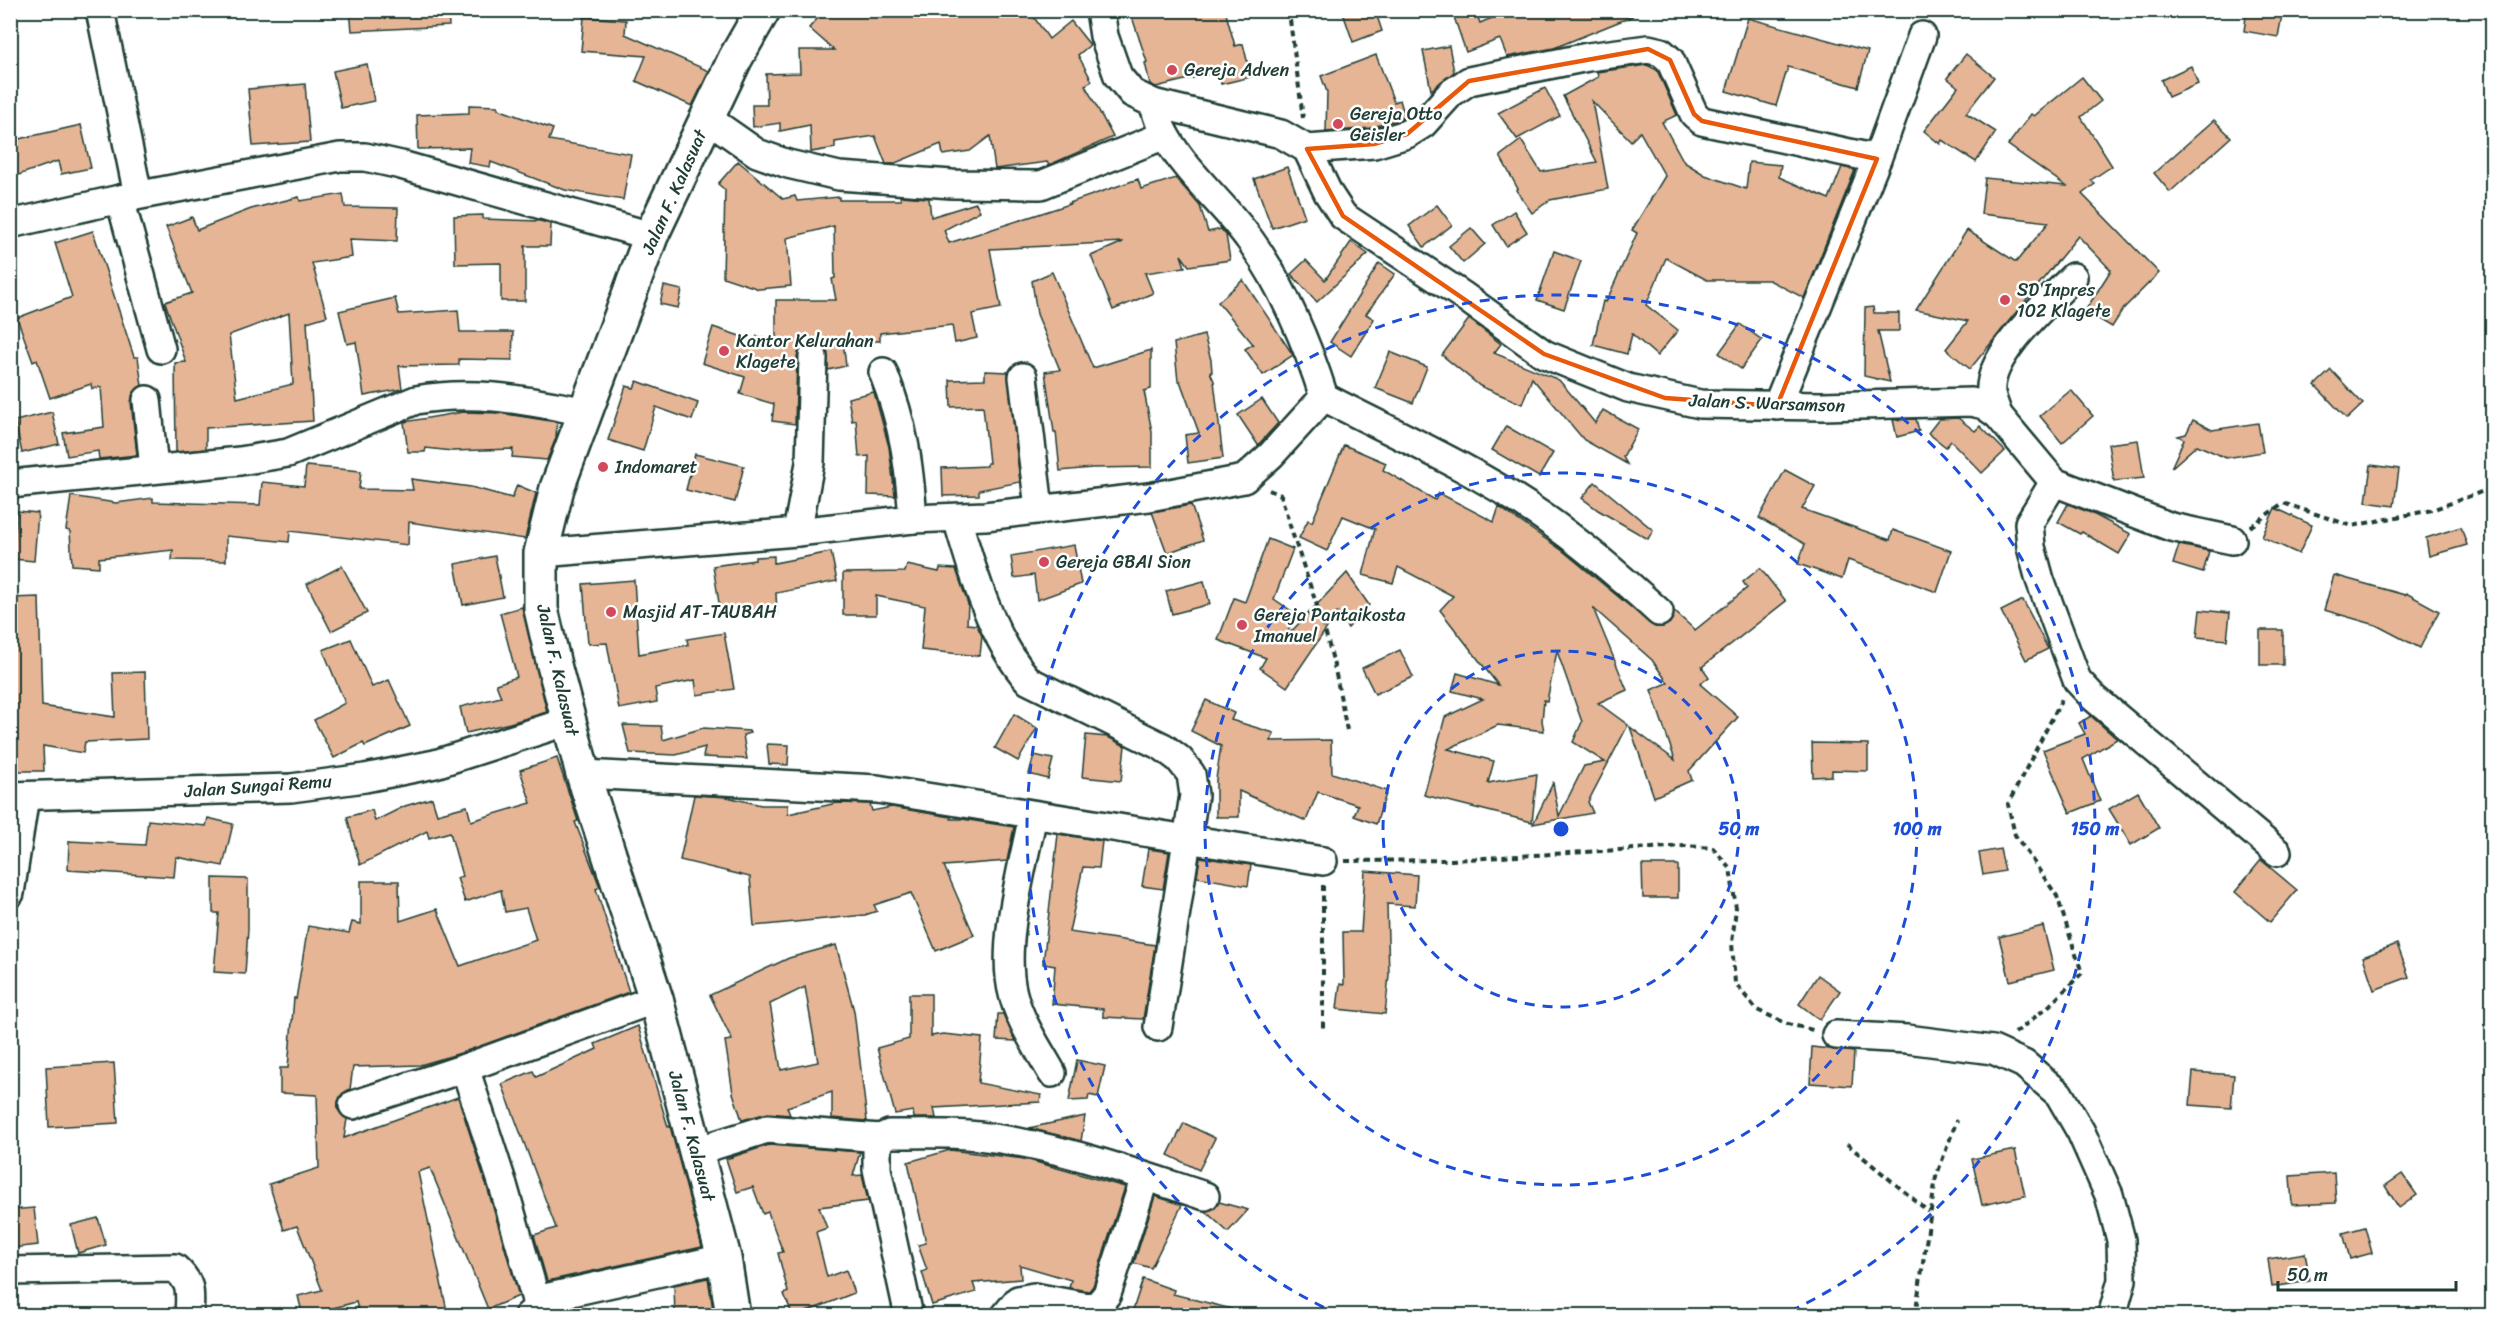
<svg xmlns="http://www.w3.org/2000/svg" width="2503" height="1326" font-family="Sriracha,sans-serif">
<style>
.building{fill:#e5b596;stroke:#1f3d34;stroke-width:1.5;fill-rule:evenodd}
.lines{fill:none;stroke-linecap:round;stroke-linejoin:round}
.street-casing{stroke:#1f3d34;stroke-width:32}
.secondary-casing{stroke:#1f3d34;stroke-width:38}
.path{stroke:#1f3d34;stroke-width:4;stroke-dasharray:6 4.5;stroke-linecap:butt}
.street{stroke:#fff;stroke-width:27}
.secondary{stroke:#fff;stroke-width:33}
.marked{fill:none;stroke:#e8590c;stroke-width:4.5;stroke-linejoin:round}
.ring{fill:none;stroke:#1d4ed8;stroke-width:3;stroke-dasharray:10 8}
.poi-dot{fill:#d1495b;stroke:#fff;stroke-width:2}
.labels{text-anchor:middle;stroke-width:5;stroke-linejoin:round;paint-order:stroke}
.poi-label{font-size:18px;fill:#1f3d34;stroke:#fff;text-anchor:start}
.street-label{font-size:18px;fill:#1f3d34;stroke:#fff}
.centre{fill:#1d4ed8;stroke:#fff;stroke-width:3}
.ring-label{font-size:18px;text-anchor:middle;font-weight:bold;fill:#1d4ed8;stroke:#fff;stroke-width:5;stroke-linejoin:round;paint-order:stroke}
</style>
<rect width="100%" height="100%" fill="#fff"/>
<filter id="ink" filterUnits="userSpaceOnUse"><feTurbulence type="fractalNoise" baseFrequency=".0167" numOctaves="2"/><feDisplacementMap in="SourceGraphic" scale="12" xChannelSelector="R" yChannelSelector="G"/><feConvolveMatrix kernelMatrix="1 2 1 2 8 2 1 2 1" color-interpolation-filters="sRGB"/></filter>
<g filter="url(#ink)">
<g class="building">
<polygon points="350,10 448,10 449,26 352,31"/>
<polygon points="825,10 1029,10 1049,39 1071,21 1090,45 1078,55 1092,81 1085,85 1113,137 1049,165 1047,162 995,169 990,136 970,151 943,155 941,144 893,164 886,164 875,136 835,142 835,148 811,152 810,125 780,131 780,123 753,127 752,105 767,105 766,74 800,73 799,50 834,50 809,28"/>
<polygon points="1151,10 1225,10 1235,46 1243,44 1251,77 1221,84 1218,72 1156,87 1150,84 1145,63 1147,62 1132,17"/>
<polygon points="1342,10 1375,10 1382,31 1353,42"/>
<polygon points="1471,10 1475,10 1480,23 1511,10 1517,10 1519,15 1535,10 1552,10 1553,14 1633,16 1554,48 1507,57 1500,39 1466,52 1454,17"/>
<polygon points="2247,10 2282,15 2278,37 2244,31"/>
<polygon points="584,17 626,20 625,34 709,71 692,106 636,81 646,56 581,51"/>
<polygon points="1748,18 1868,51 1858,87 1788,67 1776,106 1726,91"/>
<polygon points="1449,46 1454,72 1431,90 1423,51"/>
<polygon points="1966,54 1994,77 1966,113 1996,132 1976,162 1942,140 1940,144 1924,131 1958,87 1947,78"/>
<polygon points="1376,55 1394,102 1400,100 1405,117 1371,128 1326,132 1327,92 1321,76"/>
<polygon points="367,64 374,101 341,108 333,71"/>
<polygon points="1647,65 1657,70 1677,115 1662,122 1684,162 1705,175 1746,189 1749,162 1781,165 1779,177 1829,199 1842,167 1855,170 1804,298 1769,280 1707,280 1666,258 1646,305 1678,330 1657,356 1632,334 1627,354 1593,345 1603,301 1606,302 1637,233 1632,230 1665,176 1640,132 1631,141 1592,101 1608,189 1550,200 1532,213 1516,190 1518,189 1500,156 1521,140 1541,172 1597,162 1563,96 1598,77 1597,72"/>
<polygon points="2191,66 2198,84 2168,97 2161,80"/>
<polygon points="2082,77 2101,101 2081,117 2112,166 2091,180 2095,184 2082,194 2159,273 2124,308 2112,327 2085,311 2111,270 2078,236 1970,369 1946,349 1968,321 1916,310 1967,230 2016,262 2049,222 1981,214 1985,178 2066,186 2008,145 2031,114 2034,116"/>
<polygon points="305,84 310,142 253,146 248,89"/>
<polygon points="1545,88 1560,116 1517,139 1498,113"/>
<polygon points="469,105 498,106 498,109 553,129 549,140 631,154 623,200 565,190 491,162 490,167 468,163 470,148 418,149 417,115 469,113"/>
<polygon points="2214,120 2231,137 2170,192 2154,173"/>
<polygon points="81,125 91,168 61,174 58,161 10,178 10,141"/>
<polygon points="738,161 783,199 795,196 797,201 839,197 839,200 901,200 900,196 929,198 931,217 976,203 980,211 944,230 949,243 1070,204 1069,203 1138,179 1141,189 1176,178 1200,206 1208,232 1221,229 1226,235 1230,260 1189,266 1181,255 1185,267 1145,273 1153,293 1113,310 1091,256 1123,242 990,249 1001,308 972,314 977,338 955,343 952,325 880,333 880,341 843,341 846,366 828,370 827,349 821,343 813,341 806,343 800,348 797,357 795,424 772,421 774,404 740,394 745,377 702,363 713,327 755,341 757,336 776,342 776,300 836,300 832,279 835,278 834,226 787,238 791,286 759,289 723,277 725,190 718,184"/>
<polygon points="1287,167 1305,217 1272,228 1254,179"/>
<path d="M343,194L345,207L398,208L397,241L350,239L352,257L312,263L327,316L307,322L313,421L206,428V449L176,452L175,363L186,362L165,302L192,293L166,227L192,217L197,230L251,209L299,197L300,201ZM289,313L293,384L237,398L229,335Z"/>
<polygon points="1437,205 1452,225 1424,247 1409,226"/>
<polygon points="1514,211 1527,232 1506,246 1493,225"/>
<polygon points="483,215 483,219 540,221 551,224 550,246 525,246 525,301 501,301 501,263 455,264 454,216"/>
<polygon points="1471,228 1485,244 1463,263 1449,246"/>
<polygon points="93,231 134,357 138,357 142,386 133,393 131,402 137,455 99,459 98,451 67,456 63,433 104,427 101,387 92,389 91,384 50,398 37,360 33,362 17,318 72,297 55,243"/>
<polygon points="1351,242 1368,254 1317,302 1291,274 1306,260 1325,280"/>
<polygon points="1554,251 1581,261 1564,309 1537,300"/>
<polygon points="1379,263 1395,274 1366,314 1374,319 1351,356 1330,342"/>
<polygon points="1052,272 1093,368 1151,350 1151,389 1144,391 1152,432 1152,467 1092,468 1060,471 1056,432 1054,432 1045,372 1060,370 1037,314 1032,281"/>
<polygon points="1243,280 1293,355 1263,375 1245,349 1253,344 1218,302"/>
<polygon points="664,286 682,290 678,308 660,304"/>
<polygon points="395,298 399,314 458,310 460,332 513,332 512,360 459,359 459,365 399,366 402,389 364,396 356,342 347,344 339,311"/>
<polygon points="1873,307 1874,313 1899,313 1899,331 1878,331 1890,382 1864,376 1865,308"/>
<polygon points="1469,319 1501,344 1494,353 1559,380 1595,423 1603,410 1638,429 1623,457 1627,464 1584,440 1532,378 1522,404 1480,386 1442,355"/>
<polygon points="1740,324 1762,340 1741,369 1719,353"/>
<polygon points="1204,335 1211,360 1212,372 1210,372 1214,381 1223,458 1188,463 1185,435 1199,433 1180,381 1178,381 1174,343"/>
<polygon points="1390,352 1427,367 1413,403 1375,388"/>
<polygon points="2331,370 2363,404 2347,419 2315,385"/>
<polygon points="985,371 1008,372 1020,482 979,490 979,495 943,496 942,468 987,466 987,463 989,463 983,406 951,407 950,380 985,379"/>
<polygon points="637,381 698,403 692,420 656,407 643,451 608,440 626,386 634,388"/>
<polygon points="2071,390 2093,416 2062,443 2040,416"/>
<polygon points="874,392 889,447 895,496 868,495 869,456 859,457 856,420 852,421 848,398"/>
<polygon points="1262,399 1278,423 1258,445 1238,415"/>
<polygon points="52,412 59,444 22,453 15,421"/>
<polygon points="463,412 500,413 557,422 556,438 547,460 512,457 513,449 452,451 426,448 425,452 408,452 404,422"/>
<polygon points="1958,418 1975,431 1980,426 2005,451 1982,473 1951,441 1946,447 1928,433 1939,419"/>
<polygon points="1916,419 1919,431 1897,437 1893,420"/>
<polygon points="2193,420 2212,430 2258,423 2263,452 2226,458 2197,445 2171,468 2184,439 2178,436 2186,434"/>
<polygon points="1506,426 1553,453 1539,477 1492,450"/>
<polygon points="2138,440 2144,478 2114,481 2108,444"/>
<polygon points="1344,445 1386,463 1383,470 1435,500 1439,493 1494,522 1499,507 1563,551 1655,627 1663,627 1670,623 1674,611 1695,630 1747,588 1743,582 1760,568 1786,601 1702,667 1709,677 1700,684 1738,717 1689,771 1692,780 1654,797 1630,727 1675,760 1651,690 1668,683 1652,660 1593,608 1627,690 1598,703 1628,725 1588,802 1593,813 1533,824 1553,783 1559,816 1584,766 1605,762 1573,742 1582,722 1557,651 1547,701 1544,700 1542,721 1544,731 1498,725 1448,749 1494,761 1488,783 1537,774 1532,822 1424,795 1445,717 1483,699 1452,691 1457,673 1498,685 1440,610 1453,596 1398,567 1393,583 1363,575 1375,529 1343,516 1327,551 1299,538 1308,520 1312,522"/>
<polygon points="695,454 744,466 735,502 686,490"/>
<polygon points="2371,465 2399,469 2394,506 2366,502"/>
<polygon points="306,466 361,471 359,489 413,490 411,479 471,487 512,498 517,485 536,493 525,539 409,522 408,545 290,531 289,542 226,536 226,561 172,560 173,550 99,558 99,567 72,565 70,531 66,530 71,496 116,503 153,498 153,502 260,505 262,482 304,486"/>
<polygon points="1785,470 1815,486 1802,509 1890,540 1893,530 1951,551 1937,592 1848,560 1842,579 1798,564 1805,544 1759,518"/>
<polygon points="1595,482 1653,530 1648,539 1598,510 1582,498"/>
<polygon points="2068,504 2091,513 2131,534 2119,554 2082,532 2080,534 2058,522"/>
<polygon points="1191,505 1203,540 1167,553 1152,512"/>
<polygon points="2275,508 2312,525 2299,554 2262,537"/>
<polygon points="17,511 38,513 34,561 13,559"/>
<polygon points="2461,527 2467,545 2429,556 2426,538"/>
<polygon points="1268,539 1293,549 1274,599 1296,614 1285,638 1347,573 1369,605 1348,628 1337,613 1287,687 1260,668 1266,658 1218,640 1234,598 1245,602"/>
<polygon points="1074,545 1081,584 1037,600 1034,575 1014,578 1011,556"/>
<polygon points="2179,545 2209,551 2203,573 2173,564"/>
<polygon points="831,552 837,581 776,593 777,614 759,615 758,609 721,615 713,566 755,560 755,557 774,556 774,563"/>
<polygon points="495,556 503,597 463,605 455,564"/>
<polygon points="907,565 939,572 940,568 956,569 968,604 967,624 977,625 982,636 980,656 921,650 925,606 876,596 876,615 843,615 843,573 905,572"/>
<polygon points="342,566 367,613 331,631 307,584"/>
<polygon points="2334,575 2405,595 2406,593 2439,611 2420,648 2376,625 2324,610"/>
<polygon points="634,580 639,654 688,645 687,639 724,633 734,689 697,695 695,680 655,688 657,702 619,709 607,643 588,644 583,584"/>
<polygon points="1204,581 1210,604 1172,614 1166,591"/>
<polygon points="39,597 42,706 115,717 113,673 145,672 147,739 85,742 83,753 43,746 44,771 10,771 10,598"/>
<polygon points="2023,600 2048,649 2026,660 2001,611"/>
<polygon points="522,607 547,712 510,723 466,733 460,707 501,697 496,684 517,677 500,613"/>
<polygon points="2200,610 2230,613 2227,640 2197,637"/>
<rect x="2260" y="630" width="23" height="35"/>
<polygon points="351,639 372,687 389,680 410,726 365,746 363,743 334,758 314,720 345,703 323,650"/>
<polygon points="1400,650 1413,677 1375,694 1362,668"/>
<polygon points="1206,700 1234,713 1231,720 1274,733 1271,741 1331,740 1332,773 1387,791 1376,824 1354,816 1358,805 1318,792 1306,821 1239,791 1239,817 1216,817 1216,779 1221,746 1191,731"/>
<polygon points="1014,714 1037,728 1018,761 995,748"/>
<polygon points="2091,716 2117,739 2083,759 2100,801 2070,813 2043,750 2085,734 2079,723"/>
<polygon points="623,725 661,726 663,740 703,728 749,731 750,733 743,735 747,759 703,757 705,747 676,755 630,753"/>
<polygon points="1086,735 1108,737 1125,746 1121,781 1082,777"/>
<polygon points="1812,743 1868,744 1868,771 1832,770 1832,776 1813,777"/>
<polygon points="767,744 789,745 788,765 769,764"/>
<polygon points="1034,755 1053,759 1048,779 1029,774"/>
<polygon points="557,758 578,821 575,822 600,887 596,889 629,992 461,1053 420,1065 353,1067 350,1089 342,1094 338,1102 338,1110 347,1119 344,1138 458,1097 488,1190 519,1296 488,1309 430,1168 418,1172 448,1316 360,1316 356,1302 303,1316 298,1296 322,1290 297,1226 284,1230 269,1184 319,1168 317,1095 280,1093 280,1068 288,1068 294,998 296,999 308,926 349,933 352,922 361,924 361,881 399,881 400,921 437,909 460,966 536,940 526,908 505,912 501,890 465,902 457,878 462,876 450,832 429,838 427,831 360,865 347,817 372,810 375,821 405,806 432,798 437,814 467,806 471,821 531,803 520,770"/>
<polygon points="2138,792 2159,828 2131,845 2109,809"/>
<polygon points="694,795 727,797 761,805 788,805 788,814 837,803 870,804 872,811 892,807 951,817 951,819 962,819 1014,827 1007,861 944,866 974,935 936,951 911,893 874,905 877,911 865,915 754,926 750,877 680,860"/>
<polygon points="208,818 233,824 223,866 176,857 174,877 68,870 69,841 145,845 148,820 206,826"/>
<polygon points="1058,834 1102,841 1099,868 1083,867 1069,932 1155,945 1143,1019 1103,1017 1103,1009 1052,1004 1055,966 1043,964"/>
<polygon points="1148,849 1169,852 1163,889 1142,886"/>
<polygon points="2000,849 2005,871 1983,875 1979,853"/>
<polygon points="1200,857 1251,865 1248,886 1197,877"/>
<polygon points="2261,860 2297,890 2270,922 2235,892"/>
<polygon points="1642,865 1678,865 1678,898 1643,898"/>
<polygon points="1365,871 1417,875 1415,906 1387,904 1389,975 1385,1014 1337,1009 1340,984 1344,985 1343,932 1361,932"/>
<polygon points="213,878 248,879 248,929 245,974 214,972 219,913 213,913"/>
<polygon points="2043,926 2054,970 2010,981 1999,937"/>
<polygon points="2397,944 2409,977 2374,990 2363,957"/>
<path d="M836,945L854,1011L867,1121L832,1118V1092L787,1107L790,1115L768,1113L742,1120L733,1093L725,1041L732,1040L710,995L789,958ZM805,987L818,1062L781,1070L770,1004Z"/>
<polygon points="1818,975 1840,991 1820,1020 1799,1004"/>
<polygon points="909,994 931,994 931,1036 943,1034 982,1038 978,1083 1041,1095 1040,1102 934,1108 936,1118 914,1118 913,1111 895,1114 877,1048 909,1039"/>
<polygon points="998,1014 1003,1014 1015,1041 996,1040"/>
<polygon points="638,1026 668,1127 670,1126 702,1247 547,1281 534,1235 556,1228 502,1084 533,1071 536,1077 597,1049 595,1044"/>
<polygon points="1812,1047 1854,1052 1852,1086 1810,1083"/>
<polygon points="1077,1060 1105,1066 1098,1097 1089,1095 1088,1100 1069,1101"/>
<polygon points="114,1063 118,1123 49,1127 46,1067"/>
<polygon points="2193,1072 2234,1075 2231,1108 2190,1105"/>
<polygon points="1085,1116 1081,1141 1029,1128"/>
<polygon points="1184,1123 1215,1138 1199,1170 1168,1155"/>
<polygon points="769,1145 860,1152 853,1176 862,1175 868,1201 819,1207 827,1228 816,1232 827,1277 846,1270 854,1293 796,1316 793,1316 784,1294 788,1292 778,1253 783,1252 768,1212 763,1214 753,1187 737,1192 726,1159"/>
<polygon points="950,1150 1025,1159 1125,1187 1093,1286 1089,1291 1069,1288 1071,1280 1020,1265 1021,1279 973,1283 976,1292 932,1305 922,1272 927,1270 918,1245 926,1243 908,1162"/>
<polygon points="2015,1150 2025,1196 1982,1205 1972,1159"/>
<polygon points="2334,1173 2336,1203 2292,1205 2290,1176"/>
<polygon points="2402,1174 2417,1195 2399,1208 2385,1186"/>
<polygon points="1155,1196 1182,1205 1151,1268 1134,1263"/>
<polygon points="1219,1202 1248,1210 1228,1232 1205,1211 1215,1208"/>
<polygon points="34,1208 38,1245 13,1248 10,1210"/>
<polygon points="98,1218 106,1245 78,1253 71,1225"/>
<polygon points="2365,1227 2372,1253 2350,1259 2343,1233"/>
<polygon points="2305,1253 2310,1281 2272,1287 2268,1259"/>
<polygon points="708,1278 714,1316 675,1316 674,1285"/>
<polygon points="1143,1279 1174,1290 1173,1294 1232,1309 1231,1316 1131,1316"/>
</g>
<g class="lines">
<g class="street-casing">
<g id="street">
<polyline points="100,10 138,195"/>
<polyline points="1100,10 1104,36 1118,76 1132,93 1153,103 1281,134 1307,149 1328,193 1343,216 1462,295 1544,354 1628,388 1700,404 1823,406 1971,402 1984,405 1998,415 2054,482 2171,527 2232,540"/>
<path d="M1153,103C1157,114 1160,127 1166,137C1189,176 1224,204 1250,240C1282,284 1308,346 1324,397C1397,435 1475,469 1542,516C1584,545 1622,578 1659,612"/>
<polyline points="707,118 757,153 788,164 839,176 952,184 1041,185 1165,135"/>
<polyline points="1307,149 1374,144 1407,134 1423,124 1451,93 1469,81 1588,57 1648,49 1661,52 1670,60 1694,114 1702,121 1877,159"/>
<polyline points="120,199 161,349"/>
<polyline points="10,224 120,199 340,157 365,157 401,165 651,236"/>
<path d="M883,372C904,425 909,463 913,519"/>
<polyline points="1023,377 1039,508"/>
<polyline points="147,400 154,469"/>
<polyline points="1777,406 1877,159 1922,36"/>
<path d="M1998,415C1996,408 1992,400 1991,393C1987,355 2048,303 2073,277"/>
<polyline points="2054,482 2029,523 2031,547 2040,580 2077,680 2093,697 2277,852"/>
<path d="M10,484L240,461L288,453L416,400C476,389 528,401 587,412"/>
<path d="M957,518C972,570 992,640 1029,681L1163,747L1179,759L1191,774L1194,795L1158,1027"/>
<polyline points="797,532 810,463 813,357"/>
<polyline points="541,553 797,532 913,519 985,516 1149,497 1244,479 1271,455 1324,397"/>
<polyline points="583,774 877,789 1323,861"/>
<polyline points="10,796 291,788 365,778 435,764 569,721"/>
<path d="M1033,815C1023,866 1000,945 1013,994C1020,1022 1038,1048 1052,1073"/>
<polyline points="10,893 25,796"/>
<polyline points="1836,1035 1907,1039 1993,1050 2024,1064 2059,1094 2081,1132 2109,1195 2121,1240 2122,1280 2112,1316"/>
<polyline points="465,1068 503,1185 536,1300 536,1309 528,1316"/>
<polyline points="353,1105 465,1068 656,999"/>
<polyline points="696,1151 767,1129 880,1138"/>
<path d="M10,1271L175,1268C193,1284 190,1293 189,1316"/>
<polyline points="536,1300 724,1258"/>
<path d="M909,1316L877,1169V1149L880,1138L889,1134C915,1134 942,1133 968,1135C1048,1142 1128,1171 1205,1196"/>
<polyline points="1005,1316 1018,1300 1034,1297 1088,1307 1098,1305 1107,1294 1145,1177"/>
</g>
</g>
<g class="secondary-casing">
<polyline id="secondary" points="733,1316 724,1258 656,999 583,774 554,665 541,609 541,553 557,488 651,236 735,59 763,10"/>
</g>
<g class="path">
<polyline points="1290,20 1303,118"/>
<path d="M1269,490L1281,495C1295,547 1316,597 1330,649C1337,675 1341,703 1347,730"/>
<polyline points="2250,527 2283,503 2352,526 2432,510 2492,488"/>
<polyline points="1345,861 1452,860 1685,846 1713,848 1730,868 1736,908 1732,943 1735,983 1757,1010 1788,1024 1813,1030"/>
<polyline points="1323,885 1323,1028"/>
<polyline points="2015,1033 2050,1005 2082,973 2057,896 2015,835 2008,804 2062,699"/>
<polyline points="1847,1144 1929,1212"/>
<polyline points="1915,1316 1936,1177 1957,1120"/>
</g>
<use href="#street" class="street"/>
<use href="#secondary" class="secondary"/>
</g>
</g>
<path class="marked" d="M1648,49L1670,60L1694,114L1702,121L1877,159L1777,406L1665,398L1544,354L1343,216L1307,149L1374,144L1407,134L1469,81Z"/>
<g class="ring">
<circle cx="1561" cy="829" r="178"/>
<circle cx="1561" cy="829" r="356"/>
<path d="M1340 1315A534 534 0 1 1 1782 1315"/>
</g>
<g class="poi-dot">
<circle cx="1172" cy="70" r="6"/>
<circle cx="1338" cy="124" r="6"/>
<circle cx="2005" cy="300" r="6"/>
<circle cx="724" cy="351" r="6"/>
<circle cx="603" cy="467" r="6"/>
<circle cx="1044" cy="562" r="6"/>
<circle cx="611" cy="612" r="6"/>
<circle cx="1242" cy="625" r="6"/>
</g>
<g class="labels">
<g class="poi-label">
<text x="1184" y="76">Gereja Adven</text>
<text x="1350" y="120">Gereja Otto<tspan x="1350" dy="21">Geisler</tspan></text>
<text x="2017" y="296">SD Inpres<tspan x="2017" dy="21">102 Klagete</tspan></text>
<text x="736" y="347">Kantor Kelurahan<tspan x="736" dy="21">Klagete</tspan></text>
<text x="615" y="473">Indomaret</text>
<text x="1056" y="568">Gereja GBAI Sion</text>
<text x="623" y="618">Masjid AT-TAUBAH</text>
<text x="1254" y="621">Gereja Pantaikosta<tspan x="1254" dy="21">Imanuel</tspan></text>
</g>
<g class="street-label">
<text transform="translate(674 192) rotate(-66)" y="6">Jalan F. Kalasuat</text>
<text transform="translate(1767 403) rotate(2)" y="6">Jalan S. Warsamson</text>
<text transform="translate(558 670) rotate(77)" y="6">Jalan F. Kalasuat</text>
<text transform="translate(258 786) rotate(-4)" y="6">Jalan Sungai Remu</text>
<text transform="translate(692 1136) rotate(75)" y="6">Jalan F. Kalasuat</text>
</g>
</g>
<circle cx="1561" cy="829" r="9" class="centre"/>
<g class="ring-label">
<text x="1739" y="835">50 m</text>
<text x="1917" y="835">100 m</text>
<text x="2095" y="835">150 m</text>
</g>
<rect width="2503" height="1326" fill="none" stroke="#fff" stroke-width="36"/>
<rect x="18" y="18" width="2467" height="1290" fill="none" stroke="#1f3d34" stroke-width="2" filter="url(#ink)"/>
<path d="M2278 1281v9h178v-9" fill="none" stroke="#1f3d34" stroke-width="3"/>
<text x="2287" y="1281" font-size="18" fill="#1f3d34" stroke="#ffffff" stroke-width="4.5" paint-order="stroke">50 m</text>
</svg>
